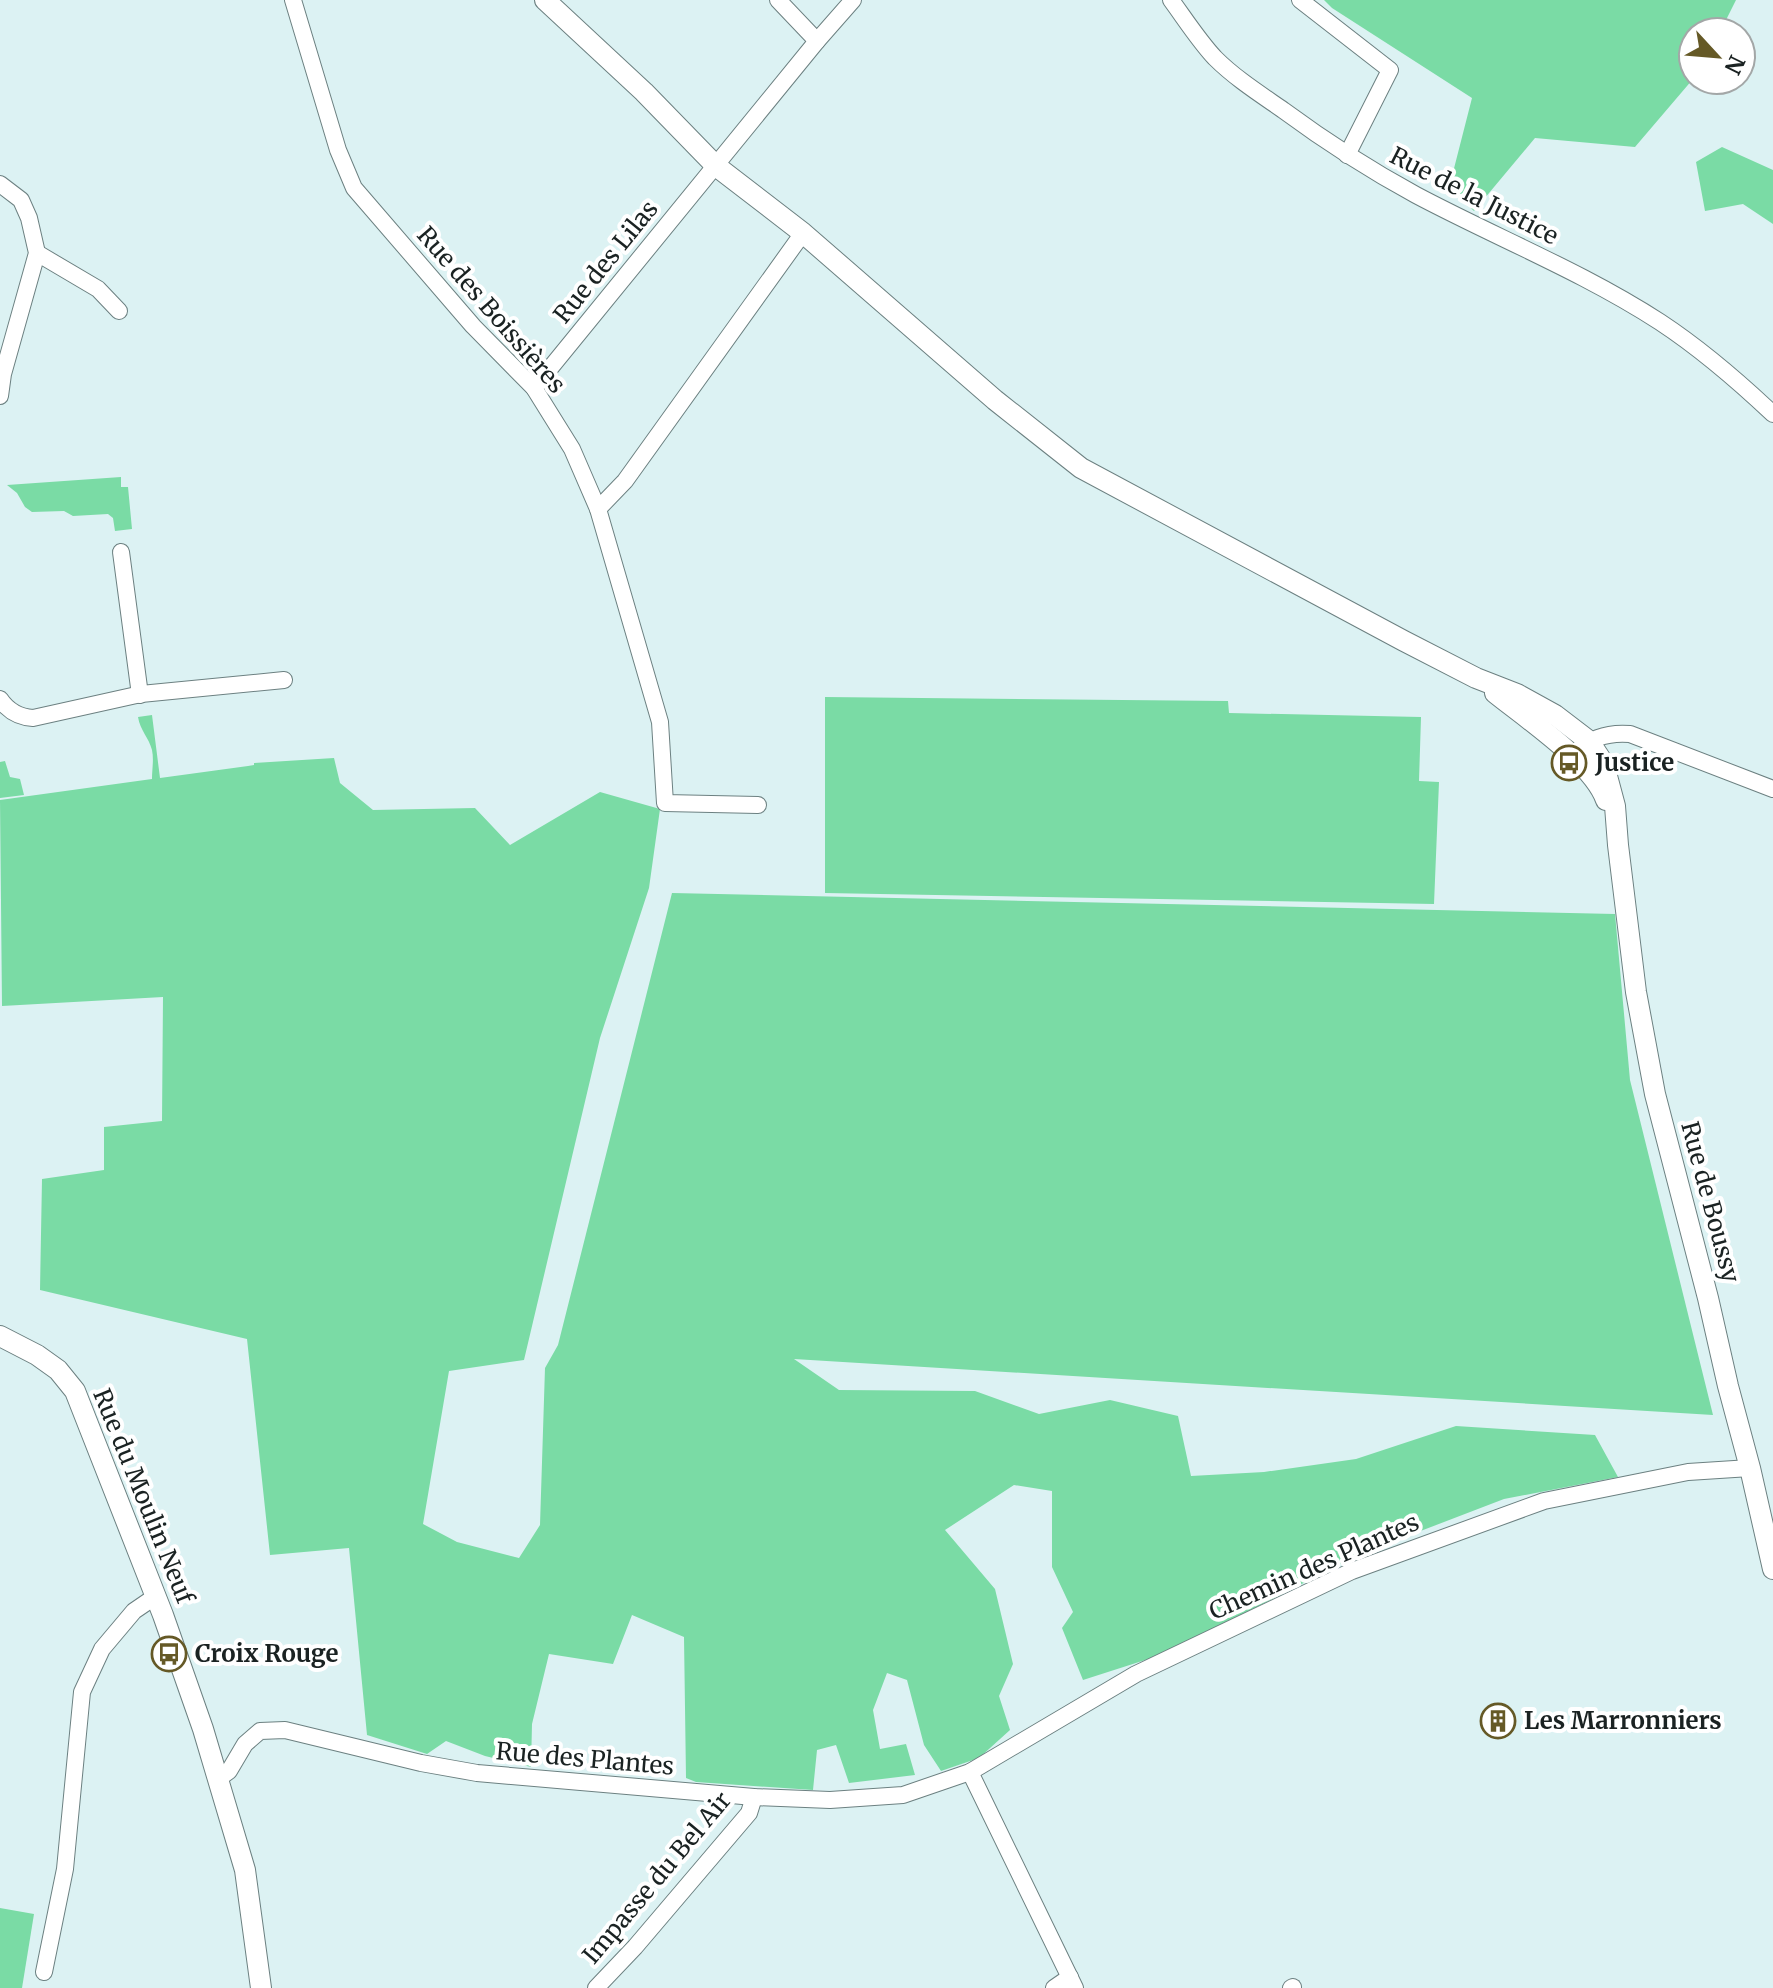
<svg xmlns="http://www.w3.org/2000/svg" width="1773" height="1988" font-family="Merriweather,serif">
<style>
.green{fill:#7adba5}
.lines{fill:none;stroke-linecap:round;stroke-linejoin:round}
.minor-casing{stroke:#6c8081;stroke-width:18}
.tertiary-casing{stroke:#6c8081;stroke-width:22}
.minor{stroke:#fff;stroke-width:16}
.tertiary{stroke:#fff;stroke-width:20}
.labels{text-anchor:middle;stroke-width:8;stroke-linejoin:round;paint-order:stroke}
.street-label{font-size:24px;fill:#1a2222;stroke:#fff}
.poi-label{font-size:24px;font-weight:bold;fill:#1a2222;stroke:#fff;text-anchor:start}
</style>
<rect width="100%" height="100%" fill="#dcf2f3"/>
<g class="green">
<polygon points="1324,0 1736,0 1720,32 1693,32 1693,79 1635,147 1535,138 1474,211 1449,188 1472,98 1332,8"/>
<polygon points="1722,147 1773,170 1773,224 1743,204 1705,211 1696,162"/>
<polygon points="121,477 121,487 128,487 132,529 115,531 113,518 108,514 73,516 64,511 32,512 25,507 17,493 7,485"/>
<polygon points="825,697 1228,701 1229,713 1421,717 1419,781 1439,782 1434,904 825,893"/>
<path d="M152,715L160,778L248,766L254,765V763L334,758L340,783L373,810L475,808L510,845L600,792L660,809L649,888L600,1038L524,1360L449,1371L423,1524L457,1542L519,1558L540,1525L545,1368L558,1345L672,893L1615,914L1630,1080L1713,1415L794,1359L839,1390L975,1391L1039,1414L1110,1400L1178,1416L1191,1476L1264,1472L1356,1459L1456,1426L1595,1435L1618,1477L1504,1499L1358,1555L1167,1653L1083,1680L1062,1628L1073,1612L1052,1567V1491L1014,1485L945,1530L995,1589L1013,1664L999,1696L1010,1730L979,1758L941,1771L924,1745L907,1680L887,1673L873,1710L880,1749L906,1744L915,1775L849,1783L836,1745L817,1750L813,1790L696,1782L686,1778L684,1637L632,1615L613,1664L549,1654L532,1724L531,1767L485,1756L446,1741L427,1754L367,1735L349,1548L270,1555L247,1339L40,1290L42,1179L104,1170V1127L162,1121L163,997L2,1006L0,800L152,779C152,770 154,759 152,750C149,738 140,730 138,717Z"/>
<polygon points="5,761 10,777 20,779 24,795 0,798 0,762"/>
<polygon points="0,1908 34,1914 22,1988 0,1988"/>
</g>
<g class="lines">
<g class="minor-casing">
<g id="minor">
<polyline points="293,0 338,150 354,188 473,326 534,388 572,449 598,509 660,722 665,803 758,805"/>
<polyline points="778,0 817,41"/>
<path d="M1171,0C1185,19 1199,41 1215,58C1235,78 1260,94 1283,110C1325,141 1370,170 1416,195C1497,238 1583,272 1660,322C1701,349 1737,380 1773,414"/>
<polyline points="1300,0 1390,70 1347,155"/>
<polyline points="0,184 21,200 29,218 37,253 3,374 0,396"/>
<polyline points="37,253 98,289 119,311"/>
<polyline points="534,388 817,41 853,0"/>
<polyline points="598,509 625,481 803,233"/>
<polyline points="121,552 140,695"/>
<path d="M0,699C8,711 18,717 33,718L141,694L284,680"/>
<path d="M1571,756C1588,739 1606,732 1630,734L1773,789"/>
<polyline points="970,1772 1075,1988"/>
<polyline points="218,1779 229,1771 245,1744 260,1731 285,1730 421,1763 477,1773 754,1797 830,1800 903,1795 970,1772 1136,1674 1352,1571 1544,1501 1688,1472 1750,1468"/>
<polyline points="44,1972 65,1869 82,1692 102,1649 134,1611 156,1596"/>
<polyline points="596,1988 635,1947 749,1813 754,1797"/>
<polyline points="1054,1988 1070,1977"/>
<polyline points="1291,1988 1293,1987"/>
</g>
</g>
<g class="tertiary-casing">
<g id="tertiary">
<polyline points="545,0 644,92 716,166 803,233 995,400 1081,468 1404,641 1476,678 1517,694 1555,715 1589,741 1600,758 1607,776 1615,806 1618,845 1636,992 1655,1094 1708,1298 1728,1386 1750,1468 1773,1569"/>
<path d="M1495,693C1526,718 1593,763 1606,800"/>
<polyline points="0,1336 37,1355 58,1370 75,1391 163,1615 203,1729 245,1870 261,1988"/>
</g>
</g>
<use href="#minor" class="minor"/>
<use href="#tertiary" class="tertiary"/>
</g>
<defs>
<g id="bus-ring" transform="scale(1.8)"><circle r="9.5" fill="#fff" stroke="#655926" stroke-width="1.5"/><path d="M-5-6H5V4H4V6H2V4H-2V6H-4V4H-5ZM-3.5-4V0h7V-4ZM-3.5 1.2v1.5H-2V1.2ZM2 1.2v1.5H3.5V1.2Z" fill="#655926"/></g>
<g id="building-ring" transform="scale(1.8)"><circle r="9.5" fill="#fff" stroke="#655926" stroke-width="1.5"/><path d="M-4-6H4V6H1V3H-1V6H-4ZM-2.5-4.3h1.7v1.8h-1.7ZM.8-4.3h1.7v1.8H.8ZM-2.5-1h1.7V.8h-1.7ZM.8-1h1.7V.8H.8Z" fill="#655926"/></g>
</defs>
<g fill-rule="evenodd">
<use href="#bus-ring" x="1569" y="763"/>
<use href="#bus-ring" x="169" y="1654"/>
<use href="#building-ring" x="1498" y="1721"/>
</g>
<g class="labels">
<g class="street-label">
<text transform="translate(1474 196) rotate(27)" y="8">Rue de la Justice</text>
<text transform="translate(606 262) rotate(-51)" y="8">Rue des Lilas</text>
<text transform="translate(491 310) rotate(49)" y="8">Rue des Boissières</text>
<text transform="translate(1710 1202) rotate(75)" y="8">Rue de Boussy</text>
<text transform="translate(143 1496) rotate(68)" y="8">Rue du Moulin Neuf</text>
<text transform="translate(1314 1567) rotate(-24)" y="8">Chemin des Plantes</text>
<text transform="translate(585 1759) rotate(5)" y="8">Rue des Plantes</text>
<text transform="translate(657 1878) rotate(-50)" y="8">Impasse du Bel Air</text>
</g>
<g class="poi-label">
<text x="1595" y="771">Justice</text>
<text x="195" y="1662">Croix Rouge</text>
<text x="1524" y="1729">Les Marronniers</text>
</g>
</g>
<g transform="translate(1717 56) rotate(116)"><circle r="38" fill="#ffffff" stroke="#a3a7a7" stroke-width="2"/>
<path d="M0-6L14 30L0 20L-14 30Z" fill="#655926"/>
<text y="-12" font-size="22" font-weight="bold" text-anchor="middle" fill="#1a2222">N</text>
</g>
</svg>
